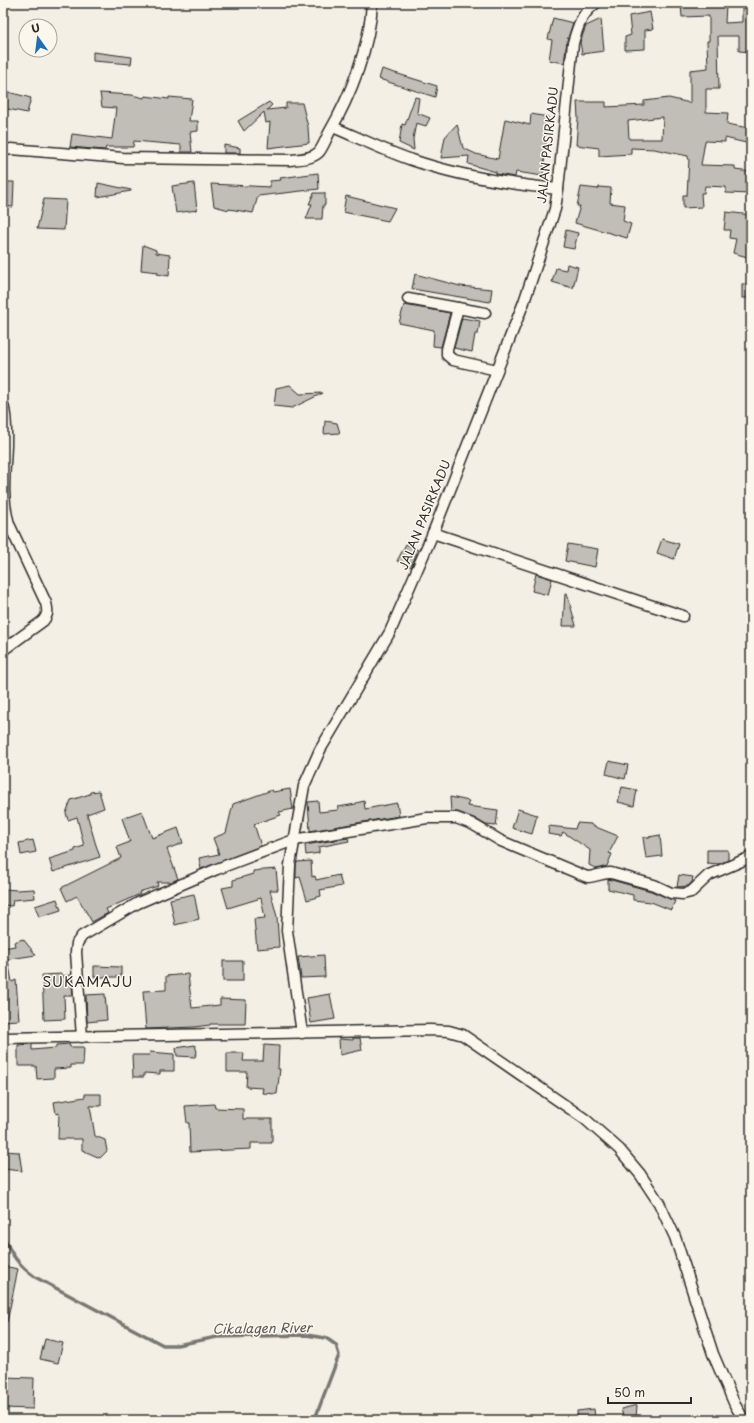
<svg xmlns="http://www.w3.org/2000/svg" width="754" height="1423" font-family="'Playpen Sans',sans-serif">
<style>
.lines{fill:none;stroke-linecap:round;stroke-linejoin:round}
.stream{stroke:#787772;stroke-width:3.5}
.building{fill:#c0beb6;stroke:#2b2b2b;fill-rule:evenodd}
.street-casing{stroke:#2b2b2b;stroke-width:13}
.street{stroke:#fbf7ec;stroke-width:10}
.labels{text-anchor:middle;stroke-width:3;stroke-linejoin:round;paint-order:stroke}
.street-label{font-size:12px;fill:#2b2b2b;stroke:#fbf7ec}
.water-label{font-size:13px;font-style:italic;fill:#585755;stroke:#fbf7ec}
.quarter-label{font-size:14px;letter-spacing:1px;fill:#2b2b2b;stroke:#fbf7ec}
</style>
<rect width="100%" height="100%" fill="#f3efe4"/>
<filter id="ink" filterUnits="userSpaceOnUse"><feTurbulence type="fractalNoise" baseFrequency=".025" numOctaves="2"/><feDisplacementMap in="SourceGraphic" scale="8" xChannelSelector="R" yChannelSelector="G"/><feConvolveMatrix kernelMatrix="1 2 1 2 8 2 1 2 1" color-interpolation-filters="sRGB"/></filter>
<g filter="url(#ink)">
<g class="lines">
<path class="stream" d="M3,1235C11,1254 18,1265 35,1277L163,1345H177L217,1337L306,1335L326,1338L336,1345L339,1355L316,1416L317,1420"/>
</g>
<g class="building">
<path d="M705,3V6L726,5L725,23L742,22V3H751V52L739,51V36H718L719,89H706V112L728,113L727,124L749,128L746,143L725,138V142L705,141L701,165L735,166V170L751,172V194L726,193V187L705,186L704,193H701L702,207L683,208V195H687L689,159L688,158V156L654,149L631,148V154L599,156V148L576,145L578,118L577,102H606V107L644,105V101L669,98L690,103V70L708,68L707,41H709V16L682,17L681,4ZM663,117L662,139H629L628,121Z"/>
<polygon points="650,12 653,29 645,30 645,49 625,50 625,37 631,35 629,16"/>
<polygon points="553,18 573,23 567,41 564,63 549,60 552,40 548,39"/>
<polygon points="601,19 604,51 582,54 580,42 586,26"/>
<polygon points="93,52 132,57 131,64 93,61"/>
<polygon points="382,69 437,86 435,97 379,79"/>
<polygon points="8,92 31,98 27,113 3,108"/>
<polygon points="100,93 132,95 144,98 145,96 169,99 169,97 192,99 189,121 198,121 198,131 190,132 192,152 181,152 181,145 134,141 133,147 106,147 105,150 70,147 72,134 112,139 116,108 102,107"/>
<polygon points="415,97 419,98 417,113 430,118 426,126 416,123 413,139 414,150 399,143 402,124 405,125"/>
<polygon points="269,102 272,105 267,110 286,108 286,103 302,103 308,127 309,143 268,148 270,122 266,123 264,112 244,131 238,121"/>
<polygon points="531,114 548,117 543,176 516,172 515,177 496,174 496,172 468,164 469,156 441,158 445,137 457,124 463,148 476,154 498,159 505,119 530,125"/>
<polygon points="224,145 240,148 240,153 224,153"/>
<polygon points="318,173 319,189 258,196 253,213 229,209 229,210 214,206 211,184 270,187 270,181 281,180 280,178"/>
<polygon points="3,182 14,182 13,207 3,206"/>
<polygon points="98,183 131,190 131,191 97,197"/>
<polygon points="194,183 197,210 176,213 172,186"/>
<polygon points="581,187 598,189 599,187 611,188 610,203 625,205 623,221 631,224 627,238 575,223 580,206 577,206"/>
<polygon points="314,193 325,193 325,205 323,205 322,219 306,219 312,204 309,204"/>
<polygon points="346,196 395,208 388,221 343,212"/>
<polygon points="44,199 66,200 64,230 37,229"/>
<polygon points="726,212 751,215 749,247 751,247 751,258 733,253 736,239 729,238 730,230 724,230"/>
<polygon points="566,230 578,233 574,249 563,247"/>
<polygon points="143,245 156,250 156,253 170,255 169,276 157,274 158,272 141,270"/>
<polygon points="567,264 578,267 573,288 552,282 556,268 566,270"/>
<polygon points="415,274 460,286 492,289 490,302 412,289"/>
<rect x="742" y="284" width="9" height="14"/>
<polygon points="404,305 450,313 441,347 433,346 434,330 399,323"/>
<polygon points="462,318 480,321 478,334 475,334 472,352 454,348"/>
<polygon points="290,385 300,394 323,393 292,408 274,406 276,388"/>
<polygon points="325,421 337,423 340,433 324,434"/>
<polygon points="662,539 679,544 674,559 657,553"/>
<polygon points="406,544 418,550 411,567 397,561"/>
<polygon points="568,544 598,549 595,567 565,561"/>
<polygon points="536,574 552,579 548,595 532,591"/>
<polygon points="565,593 567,593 576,626 563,626"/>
<polygon points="609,761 628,765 625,779 606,774"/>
<polygon points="622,787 637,790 634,806 618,802"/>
<polygon points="290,789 293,809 279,812 281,815 254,824 261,846 201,869 199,858 219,854 213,838 226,833 233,804 272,790 273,792"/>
<polygon points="99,791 104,808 87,814 95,842 100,857 53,872 49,859 75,851 75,849 84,846 77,817 68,820 66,813 71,800 90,794 90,792"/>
<polygon points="450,797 469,801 467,806 498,810 496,826 486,825 474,818 458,812 451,812"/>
<polygon points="318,801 319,812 338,810 338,807 356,804 356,803 364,801 365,809 397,803 399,816 310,831 308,802"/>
<polygon points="518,809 537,815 532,834 512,828"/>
<polygon points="142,811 152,838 178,828 183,843 167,849 178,879 171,882 157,882 158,886 139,892 140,894 106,909 108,913 92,922 77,896 67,901 61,888 121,858 117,847 130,842 122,818"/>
<polygon points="577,823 591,824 591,825 618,836 609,853 612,854 607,866 597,869 589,865 590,850 563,832 561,836 548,834 549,826 575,829"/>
<polygon points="660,835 662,856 646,858 643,838"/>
<polygon points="348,838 349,841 319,847 319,853 306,855 305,845"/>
<polygon points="33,840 36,852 21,855 19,843"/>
<polygon points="707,850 728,850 728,860 719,864 707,863"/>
<polygon points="311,861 312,877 315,876 316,880 339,875 342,886 320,890 321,896 307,900 300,877 296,878 296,866 297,862"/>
<polygon points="276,869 278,890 270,890 277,917 279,947 257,949 254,919 265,918 261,898 228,908 222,888 233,886 233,880 253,874 253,871"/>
<polygon points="679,875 693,877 692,882 688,886 677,887"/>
<polygon points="608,879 651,891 675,901 671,910 651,902 633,900 633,895 608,889"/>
<polygon points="3,889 17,890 34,889 35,898 13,900 12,906 3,905"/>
<polygon points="194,894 199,919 175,925 170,899"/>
<polygon points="57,899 61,910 39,917 35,906"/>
<polygon points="23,939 36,955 3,960 3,948 15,946 14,942"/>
<polygon points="324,955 325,977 301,978 298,957"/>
<polygon points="3,960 8,960 12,982 16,980 19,1020 3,1021"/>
<rect x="223" y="961" width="20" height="20"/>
<polygon points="94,966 121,967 121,977 94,977"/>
<polygon points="62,974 63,976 71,975 73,996 64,996 65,1019 44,1020 42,975"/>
<polygon points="188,974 192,1008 220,1005 220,999 246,1000 245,1024 210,1024 210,1025 194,1027 146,1029 143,991 166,990 166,976"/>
<polygon points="105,994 107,1020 87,1022 86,995"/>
<polygon points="330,994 335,1019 311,1023 307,998"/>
<polygon points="353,1038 360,1038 362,1050 340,1055 339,1039 353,1040"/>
<polygon points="32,1044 32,1050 56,1048 56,1045 69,1044 70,1047 84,1047 83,1065 71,1065 71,1068 54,1069 54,1078 37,1079 36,1066 18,1066 18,1045"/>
<polygon points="195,1045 197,1052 195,1057 177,1056 176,1048"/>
<polygon points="264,1045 279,1046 278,1069 280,1069 277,1094 262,1093 263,1088 246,1087 247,1072 227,1072 227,1053 244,1053 243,1061 263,1061"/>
<polygon points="150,1052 174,1054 174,1071 160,1071 160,1074 144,1073 144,1077 133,1077 132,1055 149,1055"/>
<polygon points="85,1094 101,1094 101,1106 90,1106 95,1136 105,1140 107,1151 100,1158 82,1150 82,1139 58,1139 59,1113 56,1114 54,1102 85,1097"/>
<polygon points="214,1104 215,1108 243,1109 243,1119 272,1119 272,1143 251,1143 251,1149 190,1152 189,1123 187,1123 185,1106"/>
<polygon points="3,1151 19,1152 22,1171 3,1169"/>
<polygon points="3,1266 18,1269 7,1322 3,1322"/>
<polygon points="45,1339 63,1343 58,1363 40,1359"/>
<polygon points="3,1377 34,1378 33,1409 3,1408"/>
<polygon points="637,1405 636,1418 624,1420 621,1409"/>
<polygon points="594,1409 595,1420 578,1420 577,1411"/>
</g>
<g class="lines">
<g class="street-casing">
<g id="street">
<path d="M333,127C359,138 385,151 412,160C459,176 508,184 558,189"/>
<path d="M3,151L11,149L123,158L290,160C300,159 312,159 319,152C323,147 326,139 329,133C351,95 370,46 372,3"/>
<polyline points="408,299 485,313"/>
<polyline points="458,308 447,349 447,355 453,360 497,370"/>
<path d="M3,405C7,418 6,431 6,445C5,471 1,498 9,524L46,603C48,611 48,615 43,621L3,650"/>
<polyline points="433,533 683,616"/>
<path d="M302,1033L287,931L290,865L304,786L320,750L390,632L433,533L524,302L555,209L558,189L573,43C578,26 581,14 596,3"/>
<path d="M82,1037L76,952L77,943L82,936L138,903L217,869L294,840L427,818H456L472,824L501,841L587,877C596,877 603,872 611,873L654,885L671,893L683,894L691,892L709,875L751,857"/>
<polyline points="3,1038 430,1030 449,1031 463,1035 585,1119 619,1149 640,1174 659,1203 675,1237 713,1354 735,1405 744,1420"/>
</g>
</g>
<use href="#street" class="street"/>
</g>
</g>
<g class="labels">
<g class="street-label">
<text transform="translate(548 145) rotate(-84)" y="4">JALAN PASIRKADU</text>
<text transform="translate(425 515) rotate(-68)" y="4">JALAN PASIRKADU</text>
</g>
<g class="water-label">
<text transform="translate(262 1328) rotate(-1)" y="5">Cikalagen River</text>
</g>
<g class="quarter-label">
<text x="88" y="987">SUKAMAJU</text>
</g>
</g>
<rect width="754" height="1423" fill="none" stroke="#fbf7ec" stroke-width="16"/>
<rect x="8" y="8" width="738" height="1407" fill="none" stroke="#2b2b2b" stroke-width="1.5" filter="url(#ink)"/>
<g transform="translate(38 38) rotate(346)"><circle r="19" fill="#fbf7ec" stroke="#a8a59f"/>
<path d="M0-3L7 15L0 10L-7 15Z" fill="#1f6fb2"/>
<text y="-6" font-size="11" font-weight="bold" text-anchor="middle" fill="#2b2b2b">U</text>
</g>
<path d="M608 1397v6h83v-6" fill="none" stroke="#2b2b2b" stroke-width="2"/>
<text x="614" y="1397" font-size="12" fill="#2b2b2b" stroke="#fbf7ec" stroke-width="3" paint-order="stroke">50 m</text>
</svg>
